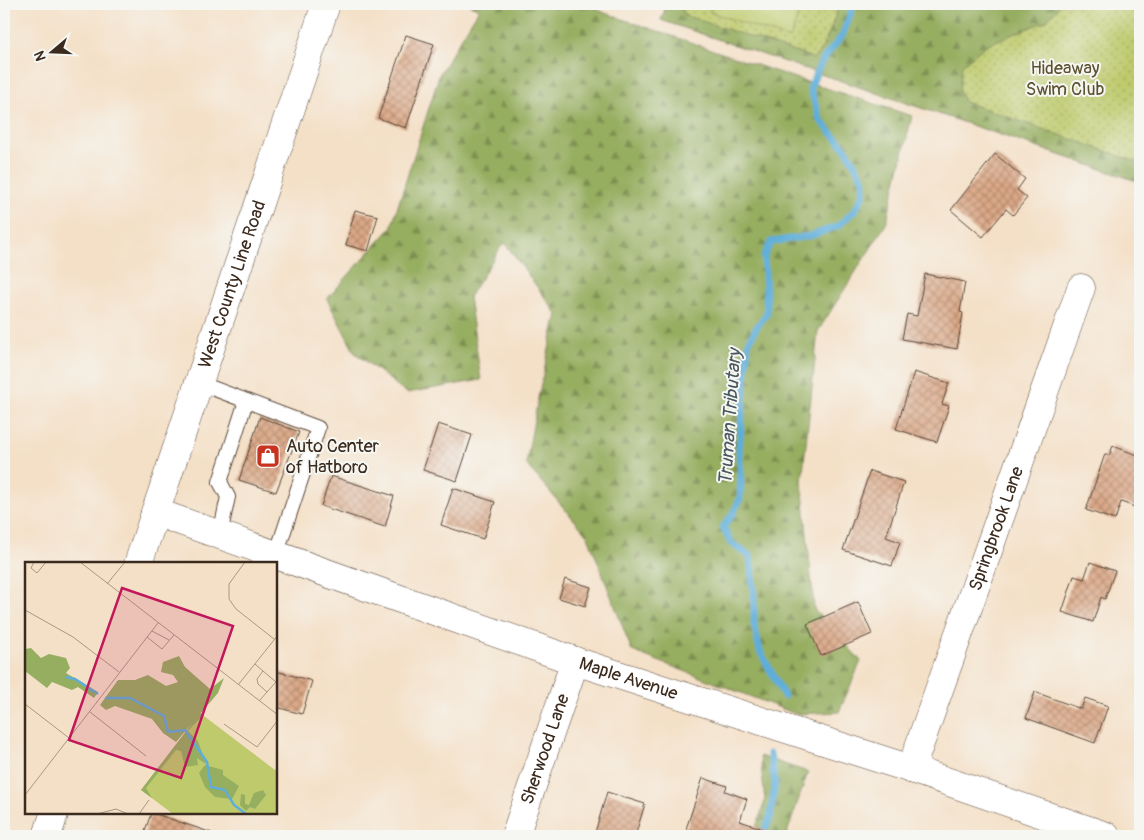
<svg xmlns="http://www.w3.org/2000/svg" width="1144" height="840" font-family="Pangolin,sans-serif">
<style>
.grass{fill:url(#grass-dots);stroke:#7c7a45}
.forest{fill:url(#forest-firs);stroke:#686c3f}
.pitch{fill:#beca6c;stroke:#7c7a45}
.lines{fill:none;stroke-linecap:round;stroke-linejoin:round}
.stream{stroke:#5faed9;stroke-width:7}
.building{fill:url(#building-cross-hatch)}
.lane-casing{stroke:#574537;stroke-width:16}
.street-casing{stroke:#574537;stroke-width:29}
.secondary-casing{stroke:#574537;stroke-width:29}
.primary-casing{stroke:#574537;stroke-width:29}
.lane{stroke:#fff;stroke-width:14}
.street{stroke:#fff;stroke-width:28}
.secondary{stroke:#fff;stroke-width:28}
.primary{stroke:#fff;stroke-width:28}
.labels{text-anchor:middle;stroke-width:4;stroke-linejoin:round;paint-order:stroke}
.park-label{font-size:18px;fill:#5c5232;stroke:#f6f6f2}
.street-label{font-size:18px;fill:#3b2a1e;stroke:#f6f6f2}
.poi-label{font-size:18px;fill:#3b2a1e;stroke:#f6f6f2;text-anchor:start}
.water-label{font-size:19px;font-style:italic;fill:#48585f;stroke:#f6f6f2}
.inset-river{fill:none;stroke:#5faed9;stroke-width:2.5}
.inset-road{fill:none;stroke:#aa9783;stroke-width:1}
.view{fill:#c2185b;fill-opacity:0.15;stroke:#c2185b;stroke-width:2.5}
.inset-edge{fill:none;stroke:#3b2a1e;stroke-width:2.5}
</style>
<defs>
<pattern id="grass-dots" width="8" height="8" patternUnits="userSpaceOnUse" patternTransform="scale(1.25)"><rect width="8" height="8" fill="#beca6c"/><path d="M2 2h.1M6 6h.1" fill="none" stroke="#9ca458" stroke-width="1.8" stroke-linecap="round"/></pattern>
<pattern id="forest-firs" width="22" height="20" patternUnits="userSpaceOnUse" patternTransform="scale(1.25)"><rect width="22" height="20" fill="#96ae60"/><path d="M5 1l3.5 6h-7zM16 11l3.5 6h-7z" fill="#7c8e4f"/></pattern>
<pattern id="building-cross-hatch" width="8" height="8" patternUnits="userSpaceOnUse" patternTransform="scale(1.25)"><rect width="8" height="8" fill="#dba887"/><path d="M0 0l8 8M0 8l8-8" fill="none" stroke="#b3896e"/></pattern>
</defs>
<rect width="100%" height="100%" fill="#f6f6f2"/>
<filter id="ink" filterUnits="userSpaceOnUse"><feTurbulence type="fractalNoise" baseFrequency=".02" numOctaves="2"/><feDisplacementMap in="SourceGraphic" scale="10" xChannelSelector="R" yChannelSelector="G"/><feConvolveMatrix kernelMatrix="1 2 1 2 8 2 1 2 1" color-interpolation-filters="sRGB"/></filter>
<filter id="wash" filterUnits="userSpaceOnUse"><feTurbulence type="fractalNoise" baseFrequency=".0096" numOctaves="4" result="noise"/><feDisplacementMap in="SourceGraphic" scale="20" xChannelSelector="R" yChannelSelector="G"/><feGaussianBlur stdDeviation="1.12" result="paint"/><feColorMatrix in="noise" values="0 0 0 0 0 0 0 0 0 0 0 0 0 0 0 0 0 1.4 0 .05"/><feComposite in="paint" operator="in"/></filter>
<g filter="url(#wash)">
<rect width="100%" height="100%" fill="#f4e0c7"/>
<polygon class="grass" points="667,4 1140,4 1140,182 661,20"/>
<g class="forest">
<polygon points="468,4 587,4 605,13 789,76 912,116 886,224 818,331 802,481 814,609 861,661 839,712 796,714 632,651 588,536 526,464 539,393 557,314 504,242 469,297 481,380 407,393 355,353 327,299 391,228 440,73 479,9"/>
<path d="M667,4H681L684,15L810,57L813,59C827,47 833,21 839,4H1061L1046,21L986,45L962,65L959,92L965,102L1140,163V182L661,20Z"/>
<polygon points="760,756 808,772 786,836 753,836 765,801"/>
</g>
<polygon class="pitch" points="712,4 802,4 790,39 710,12"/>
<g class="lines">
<g class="stream">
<polyline points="784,696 760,651 754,624 754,597 750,556 731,543 723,527 732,515 740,499 741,474 739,450 748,344 756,328 767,313 764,256 771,242 810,236 838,226 855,210 863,195 864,181 846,149 820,120 810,88 821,62 842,36 854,4"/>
<polyline points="762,836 770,818 775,783 770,754"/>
</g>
</g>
<g id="blocks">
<g class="building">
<polygon points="406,35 434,44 406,128 378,118"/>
<polygon points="995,154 1025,179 1017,190 1027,198 1013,215 1006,209 983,237 951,210"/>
<polygon points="355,210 378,216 368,251 346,245"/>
<polygon points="925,274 965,282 960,312 963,313 957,349 902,339 907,314 917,316"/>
<polygon points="914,372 949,383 942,404 949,406 937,442 896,429"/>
<polygon points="260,417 299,432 276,492 239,480"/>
<polygon points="438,424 472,435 457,481 423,470"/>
<polygon points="1113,446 1140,456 1140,509 1121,502 1115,520 1086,510 1105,454 1109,456"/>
<polygon points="870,471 904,482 886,537 900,542 892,566 843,550"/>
<polygon points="331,476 394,496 385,527 321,506"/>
<polygon points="453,488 495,502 483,539 441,525"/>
<polygon points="1090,562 1115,571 1105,599 1101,597 1093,622 1062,612 1074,576 1084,579"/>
<polygon points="565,579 591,587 585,606 559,598"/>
<polygon points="858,602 872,634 821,656 807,624"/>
<polygon points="276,671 312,681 302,714 276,707"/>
<polygon points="1035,692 1081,709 1085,698 1108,706 1095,743 1026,718"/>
<polygon points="703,778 727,786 725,791 747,799 740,821 775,833 775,836 708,836 686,829"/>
<polygon points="607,792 645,804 635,836 594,836"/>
<polygon points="151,814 156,814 212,833 211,836 143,836"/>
</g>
</g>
</g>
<g filter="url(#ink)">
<use href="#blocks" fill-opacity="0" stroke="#574537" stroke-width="1"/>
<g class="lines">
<g class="lane-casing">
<g id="lane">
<polyline points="199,383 318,428 276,555"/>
<polyline points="220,534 228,497 220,482 246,401"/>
</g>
</g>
<g class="street-casing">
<g id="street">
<path id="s1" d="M911,769L1081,288"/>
<path id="s2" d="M515,836L575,661"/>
</g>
</g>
<g class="secondary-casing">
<g id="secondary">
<path id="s3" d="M155,512L575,661L911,769L1106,836"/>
</g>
</g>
<g class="primary-casing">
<g id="primary">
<path id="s4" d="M138,564L326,4"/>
<polyline points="47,836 54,814"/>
</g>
</g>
<use href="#lane" class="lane"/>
<use href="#street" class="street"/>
<use href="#secondary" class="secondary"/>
<use href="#primary" class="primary"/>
</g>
</g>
<defs>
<g id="shop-square" transform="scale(1.25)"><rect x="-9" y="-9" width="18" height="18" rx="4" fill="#c8321e" stroke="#f6f6f2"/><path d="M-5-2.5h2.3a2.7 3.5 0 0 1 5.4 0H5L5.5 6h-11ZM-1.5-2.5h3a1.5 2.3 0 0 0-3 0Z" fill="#fff"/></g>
</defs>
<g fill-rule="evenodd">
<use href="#shop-square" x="268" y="456"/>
</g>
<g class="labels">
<g class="park-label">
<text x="1065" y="74">Hideaway<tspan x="1065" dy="21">Swim Club</tspan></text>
</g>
<g class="street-label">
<text dy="6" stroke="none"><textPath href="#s4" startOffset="295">West County Line Road</textPath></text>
<text dy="6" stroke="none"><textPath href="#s1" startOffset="255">Springbrook Lane</textPath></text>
<text dy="6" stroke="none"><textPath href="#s3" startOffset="502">Maple Avenue</textPath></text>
<text dy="6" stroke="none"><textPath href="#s2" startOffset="92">Sherwood Lane</textPath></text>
</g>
<g class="poi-label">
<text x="286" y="452">Auto Center<tspan x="286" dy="21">of Hatboro</tspan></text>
</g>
<g class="water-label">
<text transform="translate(729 417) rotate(-86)" y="7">Truman Tributary</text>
</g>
</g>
<g transform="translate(25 562)">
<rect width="252" height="252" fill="#f4e0c7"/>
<path d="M175,151L250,208L252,205V252H148L116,228Z" fill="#beca6c"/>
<path d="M6,86L16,96L24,92L41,96L45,106L41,111L73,130L69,136L53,125L47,128L27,120L22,126L0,109V87ZM154,94L160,105L185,127L199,116L193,131L151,180L138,171L127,157L90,144L81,148L75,143L93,118H110L123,113L141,124L153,120L148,113L136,110L138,100ZM175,151L178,153L163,169L173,179L181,202L172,196L173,203L160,205L156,189L151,188L121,226L127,236L116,228ZM180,203L198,208V213L214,224L207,237L190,235L180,225L174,211ZM238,228L241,233L230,247L225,245L221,249L215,243L216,232L220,233V242L224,243L229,231Z" fill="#96ae60"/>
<path d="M177 186a9 9 0 1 1 18 0a9 9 0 1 1-18 0ZM244,230L252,237L241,251L232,245Z" fill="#beca6c"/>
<path class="inset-river" d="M40,115L50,117L73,132M80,136H105L139,154L143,170L160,168L182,200L186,225L200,228L209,243L221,252"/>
<path class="inset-road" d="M9,0L6,6L12,11L21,0M55,0L253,153M220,0L204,22V37L211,47L249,77M82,22L100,0M0,48L48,75L94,110M127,69L144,78M122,75L137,87L149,73M230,102L238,109L232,117L233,122L242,130L234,139M238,109L251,120L242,130M213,123L253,73M0,142L44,176M65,150L121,194M199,162L232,185L253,158M0,233L133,61M72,252L91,247L103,252M114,252L124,238"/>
<path class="view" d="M97,26L208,64L156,216L44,178Z"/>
<rect width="252" height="252" class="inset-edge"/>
</g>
<rect width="1144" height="840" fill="none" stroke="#f6f6f2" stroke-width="20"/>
<g transform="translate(52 52) rotate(251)" stroke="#f6f6f2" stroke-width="4" paint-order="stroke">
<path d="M0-4L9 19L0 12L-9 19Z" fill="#3b2a1e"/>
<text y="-8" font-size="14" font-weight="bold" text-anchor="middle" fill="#3b2a1e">N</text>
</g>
</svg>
